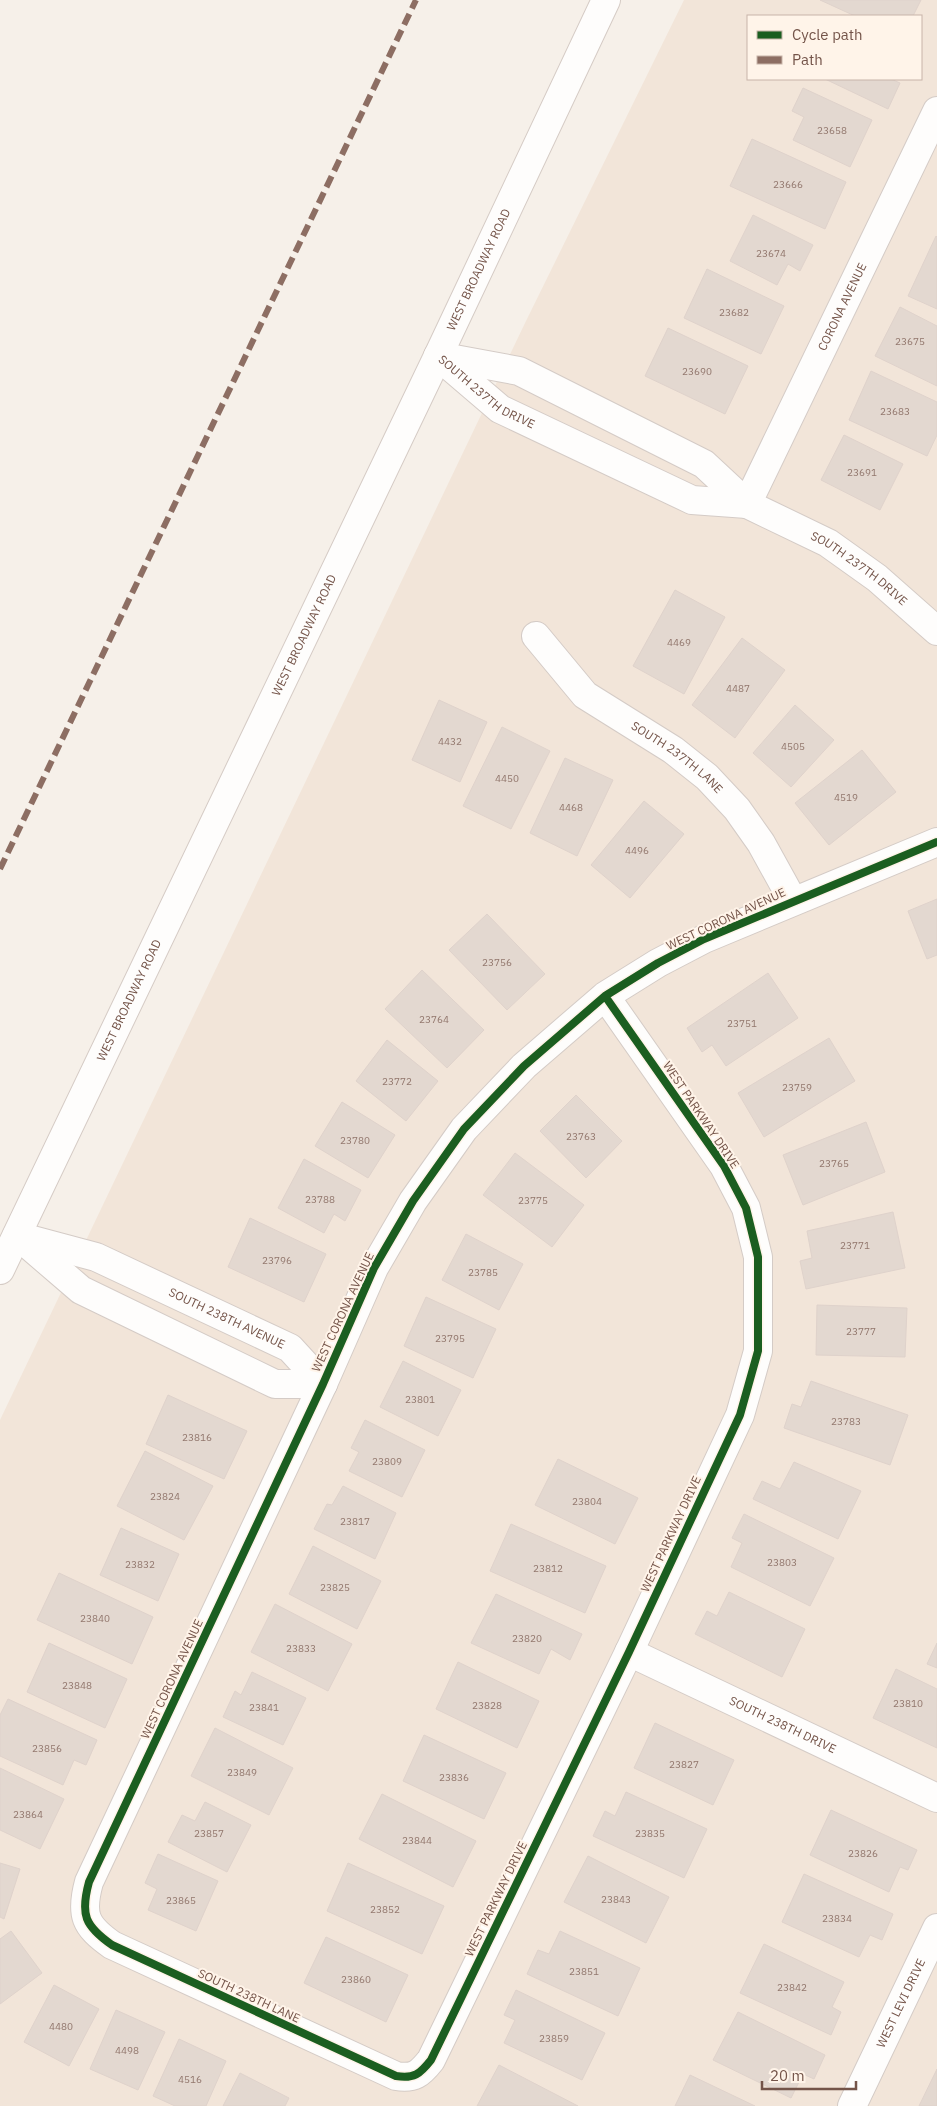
<svg xmlns="http://www.w3.org/2000/svg" width="937" height="2106" font-family="'IBM Plex Sans',sans-serif">
<style>
.residential{fill:#f2e5d9;fill-rule:evenodd}
.building{fill:#e3d8d0;stroke:#dfd2cb}
.lines{fill:none;stroke-linecap:round;stroke-linejoin:round}
.minor-casing{stroke:#d4cbc6;stroke-width:30}
.secondary-casing{stroke:#d5cbc5;stroke-width:30}
.minor{stroke:#fefdfc;stroke-width:28}
.secondary{stroke:#fefdfc;stroke-width:28}
.quiet{stroke:#8d6e63;stroke-width:6;stroke-dasharray:12 6;stroke-linecap:butt}
.cycleway-casing{stroke:#fff4e9;stroke-width:11}
.cycleway{stroke:#1b5e20;stroke-width:8}
.labels{text-anchor:middle;stroke-width:4;stroke-linejoin:round;paint-order:stroke}
.number-label{font-size:10px;fill:#92776d}
.street-label{font-size:12px;fill:#745449;stroke:#fff4e9}
</style>
<rect width="100%" height="100%" fill="#f6f0e9"/>
<path class="residential" d="M684,0H937V2106H0V1420L526,321ZM748,16H921V79H748Z"/>
<g class="building">
<polygon points="820,0 921,0 913,16 855,16"/>
<polygon points="825,79 891,79 900,83 888,109"/>
<polygon points="803,88 872,120 850,167 793,140 804,117 792,111"/>
<polygon points="752,139 846,182 825,229 730,186"/>
<polygon points="753,215 813,245 800,271 788,264 777,285 730,261"/>
<polygon points="936,236 937,237 937,309 908,296"/>
<polygon points="707,269 784,306 761,354 684,318"/>
<polygon points="900,307 937,326 937,386 875,356"/>
<polygon points="668,328 748,366 725,414 645,376"/>
<polygon points="871,371 937,402 937,435 927,456 849,420"/>
<polygon points="844,435 903,464 880,510 821,480"/>
<polygon points="675,590 725,617 684,694 633,666"/>
<polygon points="742,638 785,670 735,738 692,705"/>
<polygon points="439,700 487,722 460,782 412,760"/>
<polygon points="795,705 834,740 791,787 753,753"/>
<polygon points="502,727 550,751 511,829 463,806"/>
<polygon points="862,750 896,792 829,845 795,803"/>
<polygon points="565,758 613,780 577,856 530,833"/>
<polygon points="644,801 684,834 630,898 591,865"/>
<polygon points="937,899 937,955 927,959 908,911"/>
<polygon points="487,914 545,974 507,1010 449,950"/>
<polygon points="422,970 484,1030 447,1068 385,1009"/>
<polygon points="768,973 798,1018 726,1066 712,1045 702,1052 687,1028"/>
<polygon points="829,1038 855,1081 764,1137 738,1093"/>
<polygon points="387,1040 438,1081 406,1121 356,1081"/>
<polygon points="576,1095 622,1141 586,1178 540,1131"/>
<polygon points="342,1102 395,1135 368,1178 315,1146"/>
<polygon points="866,1122 885,1172 803,1205 783,1155"/>
<polygon points="515,1153 584,1205 552,1247 483,1195"/>
<polygon points="304,1159 361,1190 345,1221 334,1214 324,1233 278,1208"/>
<polygon points="893,1212 905,1268 806,1289 800,1261 812,1258 807,1231"/>
<polygon points="250,1218 326,1254 304,1302 228,1267"/>
<polygon points="466,1234 523,1264 499,1310 442,1280"/>
<polygon points="426,1297 496,1329 473,1378 404,1346"/>
<polygon points="817,1305 907,1308 905,1357 816,1355"/>
<polygon points="403,1361 461,1390 438,1436 380,1407"/>
<polygon points="811,1381 908,1415 890,1465 784,1428 792,1404 801,1407"/>
<polygon points="168,1395 247,1431 224,1479 146,1444"/>
<polygon points="365,1420 425,1450 402,1497 349,1471 359,1452 351,1448"/>
<polygon points="145,1451 213,1486 184,1540 117,1506"/>
<polygon points="558,1459 638,1498 615,1544 535,1505"/>
<polygon points="794,1462 861,1491 838,1539 753,1499 762,1481 780,1489"/>
<polygon points="343,1486 396,1513 375,1559 314,1529 327,1504 332,1505"/>
<polygon points="744,1514 834,1558 810,1606 731,1567 742,1543 732,1538"/>
<polygon points="511,1524 606,1566 585,1613 490,1571"/>
<polygon points="121,1528 179,1554 158,1601 100,1575"/>
<polygon points="313,1546 381,1581 357,1629 289,1594"/>
<polygon points="59,1573 153,1617 132,1664 37,1620"/>
<polygon points="729,1592 805,1629 782,1677 695,1634 707,1611 717,1616"/>
<polygon points="496,1594 582,1634 570,1660 551,1649 539,1674 471,1643"/>
<polygon points="275,1604 352,1644 328,1691 251,1652"/>
<polygon points="49,1643 127,1679 105,1728 27,1692"/>
<polygon points="937,1643 937,1668 927,1664"/>
<polygon points="458,1662 539,1701 517,1748 436,1709"/>
<polygon points="896,1669 937,1689 937,1748 873,1718"/>
<polygon points="252,1672 306,1698 283,1745 223,1717 235,1691 241,1695"/>
<polygon points="8,1699 97,1740 86,1765 74,1760 63,1785 0,1756 0,1715"/>
<polygon points="655,1723 734,1760 713,1805 634,1768"/>
<polygon points="215,1728 293,1768 269,1815 191,1776"/>
<polygon points="424,1735 506,1773 484,1819 403,1781"/>
<polygon points="0,1768 64,1799 40,1849 0,1830"/>
<polygon points="626,1792 707,1829 684,1878 593,1836 605,1811 615,1816"/>
<polygon points="382,1794 476,1841 453,1887 359,1839"/>
<polygon points="205,1802 251,1825 227,1872 168,1842 182,1815 195,1821"/>
<polygon points="831,1810 917,1850 908,1870 900,1867 889,1892 810,1855"/>
<polygon points="158,1854 218,1881 196,1931 148,1910 157,1889 145,1883"/>
<polygon points="588,1856 669,1897 646,1943 564,1902"/>
<polygon points="0,1863 20,1869 4,1919 0,1917"/>
<polygon points="348,1863 444,1906 422,1954 327,1911"/>
<polygon points="804,1874 893,1914 882,1940 870,1935 859,1957 782,1922"/>
<polygon points="11,1931 42,1973 0,2004 0,1939"/>
<polygon points="560,1931 640,1968 618,2016 527,1974 538,1950 549,1954"/>
<polygon points="326,1937 408,1975 386,2022 304,1983"/>
<polygon points="764,1944 844,1982 832,2007 841,2012 831,2035 740,1993"/>
<polygon points="54,1985 99,2009 69,2066 24,2042"/>
<polygon points="516,1990 605,2033 582,2080 504,2043 515,2020 504,2015"/>
<polygon points="116,2010 165,2032 138,2090 90,2069"/>
<polygon points="738,2012 825,2055 814,2079 803,2074 791,2098 713,2060"/>
<polygon points="179,2039 226,2061 206,2106 175,2106 153,2096"/>
<polygon points="499,2065 578,2106 477,2106"/>
<polygon points="937,2069 937,2106 919,2106"/>
<polygon points="240,2073 289,2098 285,2106 223,2106"/>
<polygon points="690,2075 755,2106 675,2106"/>
</g>
<g class="lines">
<g class="minor-casing">
<g id="minor">
<path id="s1" d="M438,356L519,371L704,464L747,504L828,543L877,578L937,631"/>
<path id="s2" d="M438,356L500,409L692,500L747,504"/>
<path id="s3" d="M747,504L937,111"/>
<path id="s4" d="M536,636L585,695L673,750L707,777L737,809L761,843L793,901"/>
<path d="M605,996L724,1166L746,1208L758,1257V1351L740,1415L629,1652L431,2060C420,2074 414,2079 396,2076L112,1945C85,1926 80,1915 89,1882L323,1384L374,1268L413,1201L464,1129L524,1066L605,996L658,963L704,939L937,842"/>
<polyline points="17,1235 81,1290 275,1384 323,1384"/>
<path id="s5" d="M25,1238L96,1257L290,1348L323,1384"/>
<path id="s6" d="M629,1652L937,1798"/>
<path id="s7" d="M852,2106L937,1928"/>
</g>
</g>
<g class="secondary-casing">
<g id="secondary">
<path id="s8" d="M0,1270L438,356L606,0"/>
</g>
</g>
<use href="#minor" class="minor"/>
<use href="#secondary" class="secondary"/>
<polyline class="quiet" points="0,869 416,0"/>
<g class="cycleway-casing">
<path id="cycleway" d="M605,996L724,1166L746,1208L758,1257V1351L740,1415L629,1652L431,2060C420,2074 414,2079 396,2076L112,1945C85,1926 80,1915 89,1882L323,1384L374,1268L413,1201L464,1129L524,1066L605,996L658,963L704,939L937,842"/>
</g>
<use href="#cycleway" class="cycleway"/>
</g>
<g class="labels">
<g class="number-label">
<text x="832" y="134">23658</text>
<text x="788" y="188">23666</text>
<text x="771" y="257">23674</text>
<text x="734" y="316">23682</text>
<text x="910" y="345">23675</text>
<text x="697" y="375">23690</text>
<text x="895" y="415">23683</text>
<text x="862" y="476">23691</text>
<text x="679" y="646">4469</text>
<text x="738" y="692">4487</text>
<text x="450" y="745">4432</text>
<text x="793" y="750">4505</text>
<text x="507" y="782">4450</text>
<text x="846" y="801">4519</text>
<text x="571" y="811">4468</text>
<text x="637" y="854">4496</text>
<text x="497" y="966">23756</text>
<text x="434" y="1023">23764</text>
<text x="742" y="1027">23751</text>
<text x="397" y="1085">23772</text>
<text x="797" y="1091">23759</text>
<text x="581" y="1140">23763</text>
<text x="355" y="1144">23780</text>
<text x="834" y="1167">23765</text>
<text x="320" y="1203">23788</text>
<text x="533" y="1204">23775</text>
<text x="855" y="1249">23771</text>
<text x="277" y="1264">23796</text>
<text x="483" y="1276">23785</text>
<text x="861" y="1335">23777</text>
<text x="450" y="1342">23795</text>
<text x="420" y="1403">23801</text>
<text x="846" y="1425">23783</text>
<text x="197" y="1441">23816</text>
<text x="387" y="1465">23809</text>
<text x="165" y="1500">23824</text>
<text x="587" y="1505">23804</text>
<text x="355" y="1525">23817</text>
<text x="782" y="1566">23803</text>
<text x="140" y="1568">23832</text>
<text x="548" y="1572">23812</text>
<text x="335" y="1591">23825</text>
<text x="95" y="1622">23840</text>
<text x="527" y="1642">23820</text>
<text x="301" y="1652">23833</text>
<text x="77" y="1689">23848</text>
<text x="908" y="1707">23810</text>
<text x="487" y="1709">23828</text>
<text x="264" y="1711">23841</text>
<text x="47" y="1752">23856</text>
<text x="684" y="1768">23827</text>
<text x="242" y="1776">23849</text>
<text x="454" y="1781">23836</text>
<text x="28" y="1818">23864</text>
<text x="209" y="1837">23857</text>
<text x="650" y="1837">23835</text>
<text x="417" y="1844">23844</text>
<text x="863" y="1857">23826</text>
<text x="616" y="1903">23843</text>
<text x="181" y="1904">23865</text>
<text x="385" y="1913">23852</text>
<text x="837" y="1922">23834</text>
<text x="584" y="1975">23851</text>
<text x="356" y="1983">23860</text>
<text x="792" y="1991">23842</text>
<text x="61" y="2030">4480</text>
<text x="554" y="2042">23859</text>
<text x="127" y="2054">4498</text>
<text x="190" y="2083">4516</text>
</g>
<g class="street-label">
<text dy="4" stroke="none"><textPath href="#s8" startOffset="1109">WEST BROADWAY ROAD</textPath></text>
<text dy="4" stroke="none"><textPath href="#s3" startOffset="219">CORONA AVENUE</textPath></text>
<text dy="4" stroke="none"><textPath href="#s2" startOffset="61">SOUTH 237TH DRIVE</textPath></text>
<text dy="4" stroke="none"><textPath href="#s1" startOffset="478">SOUTH 237TH DRIVE</textPath></text>
<text dy="4" stroke="none"><textPath href="#s8" startOffset="704">WEST BROADWAY ROAD</textPath></text>
<text dy="4" stroke="none"><textPath href="#s4" startOffset="188">SOUTH 237TH LANE</textPath></text>
<text transform="translate(726 919) rotate(-25)" y="4">WEST CORONA AVENUE</text>
<text dy="4" stroke="none"><textPath href="#s8" startOffset="299">WEST BROADWAY ROAD</textPath></text>
<text transform="translate(701 1115) rotate(56)" y="4">WEST PARKWAY DRIVE</text>
<text transform="translate(343 1312) rotate(-65)" y="4">WEST CORONA AVENUE</text>
<text dy="4" stroke="none"><textPath href="#s5" startOffset="218">SOUTH 238TH AVENUE</textPath></text>
<text transform="translate(671 1534) rotate(-65)" y="4">WEST PARKWAY DRIVE</text>
<text transform="translate(172 1679) rotate(-65)" y="4">WEST CORONA AVENUE</text>
<text dy="4" stroke="none"><textPath href="#s6" startOffset="170">SOUTH 238TH DRIVE</textPath></text>
<text transform="translate(496 1899) rotate(-64)" y="4">WEST PARKWAY DRIVE</text>
<text transform="translate(249 1996) rotate(25)" y="4">SOUTH 238TH LANE</text>
<text dy="4" stroke="none"><textPath href="#s7" startOffset="114">WEST LEVI DRIVE</textPath></text>
</g>
</g>
<rect x="747" y="15" width="175" height="65" fill="#fff4e9" stroke="#c7b4a9"/>
<rect x="757" y="31" width="25" height="8" fill="#1b5e20" stroke="#c7b4a9"/>
<text x="792" y="40" font-size="15" fill="#745449">Cycle path</text>
<rect x="757" y="56" width="25" height="8" fill="#8d6e63" stroke="#c7b4a9"/>
<text x="792" y="65" font-size="15" fill="#745449">Path</text>
<path d="M762 2081v8h94v-8" fill="none" stroke="#745449" stroke-width="2.5"/>
<text x="770" y="2081" font-size="15" fill="#745449" stroke="#fff4e9" stroke-width="4" paint-order="stroke">20 m</text>
</svg>
